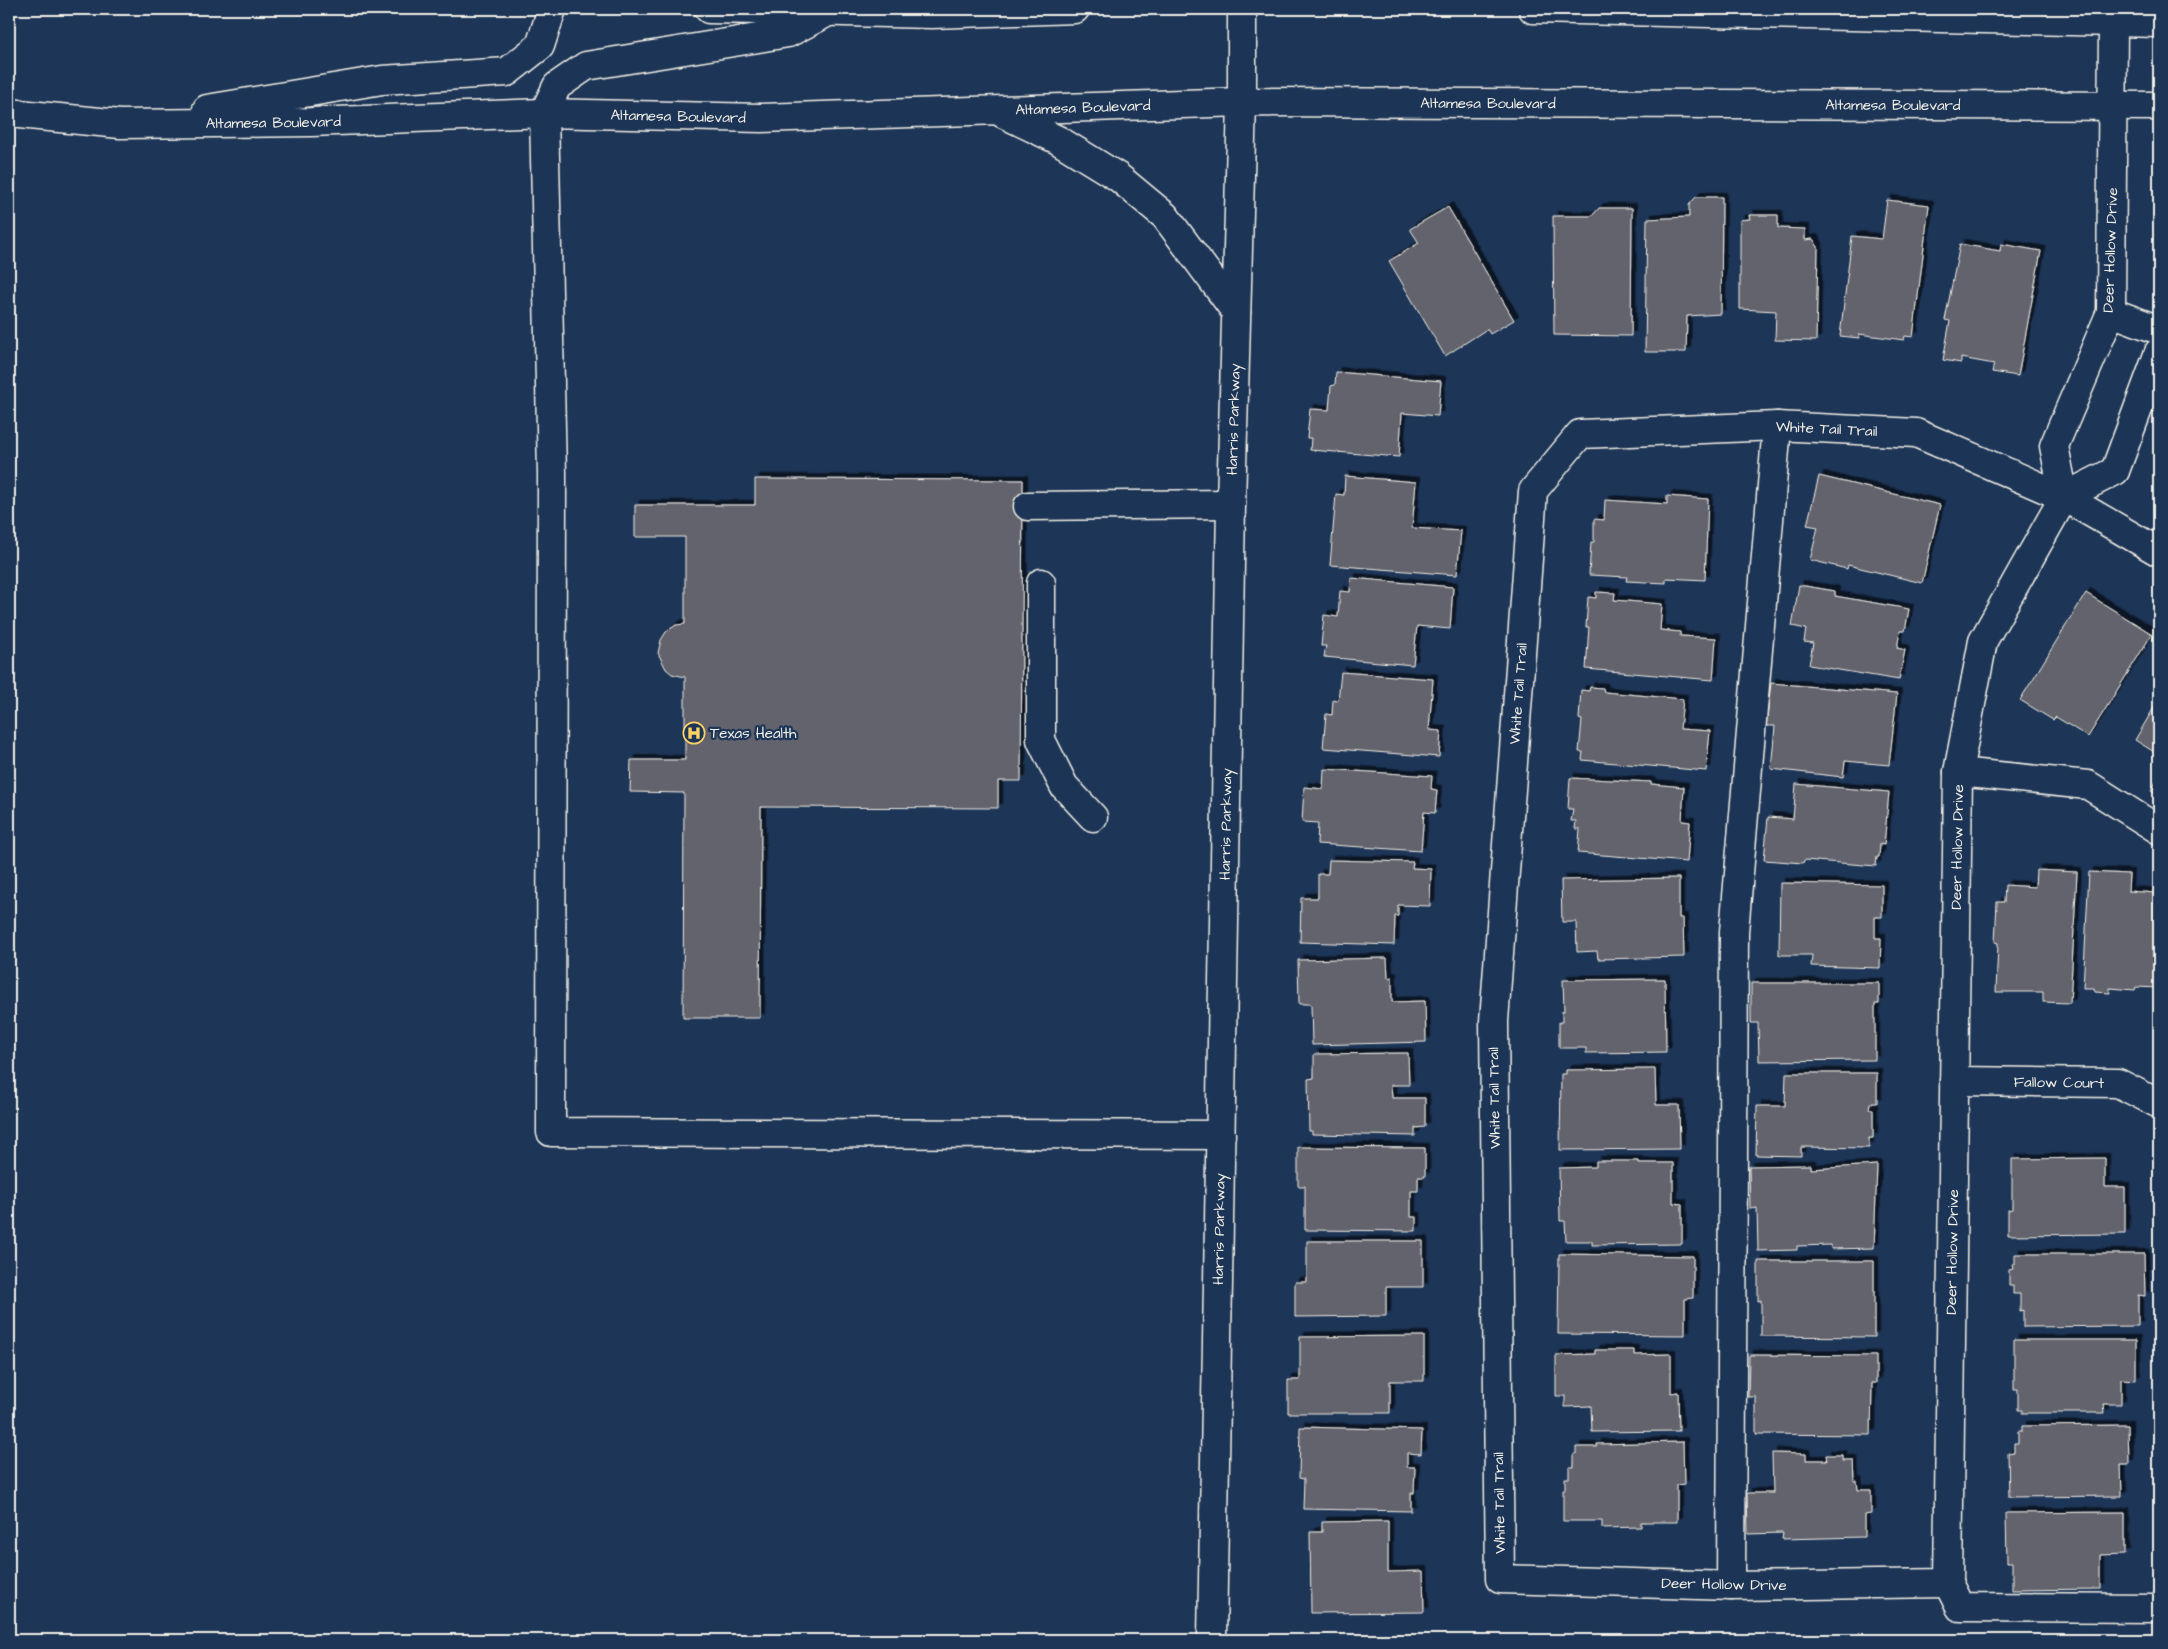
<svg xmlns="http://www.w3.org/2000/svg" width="2168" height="1649" font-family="'Architects Daughter',sans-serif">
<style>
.building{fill:#63636d;stroke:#f4f1e8;filter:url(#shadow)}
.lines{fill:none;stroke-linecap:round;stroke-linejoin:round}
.minor-casing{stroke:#f4f1e8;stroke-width:31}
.major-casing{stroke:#f4f1e8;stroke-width:31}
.minor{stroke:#1d3557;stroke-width:28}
.major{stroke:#1d3557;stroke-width:28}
.labels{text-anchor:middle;stroke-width:4.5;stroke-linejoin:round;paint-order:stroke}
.street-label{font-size:15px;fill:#f4f1e8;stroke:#1d3557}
.poi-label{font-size:15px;fill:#f4f1e8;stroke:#1d3557;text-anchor:start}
</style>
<defs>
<filter id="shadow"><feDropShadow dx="4.5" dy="-4.5" stdDeviation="0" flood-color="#0009"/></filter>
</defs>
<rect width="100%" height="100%" fill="#1d3557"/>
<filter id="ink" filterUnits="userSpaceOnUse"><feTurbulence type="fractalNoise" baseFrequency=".02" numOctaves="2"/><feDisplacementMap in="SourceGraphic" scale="10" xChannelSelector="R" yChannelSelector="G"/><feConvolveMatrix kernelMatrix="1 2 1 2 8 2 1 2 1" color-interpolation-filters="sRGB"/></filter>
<g filter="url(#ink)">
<g class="building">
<polygon points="1696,197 1722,197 1721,314 1687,316 1686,352 1645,352 1647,219 1689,217 1689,205"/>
<polygon points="1887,200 1929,205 1913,337 1905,336 1904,340 1859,334 1859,338 1840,336 1852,236 1882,239"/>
<polygon points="1448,207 1514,320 1490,334 1487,329 1445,356 1389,261 1419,243 1410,229"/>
<polygon points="1599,208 1632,208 1631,336 1554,335 1553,216 1592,216"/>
<polygon points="1749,215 1778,215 1778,228 1805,229 1805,240 1813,239 1818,247 1816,341 1775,340 1776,311 1740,309 1740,220 1750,219"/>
<polygon points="1960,244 2000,251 2001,244 2041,251 2018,376 1992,372 1994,364 1961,358 1961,363 1943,360 1950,321 1945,320"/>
<polygon points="1336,372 1441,381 1438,416 1402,413 1399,457 1310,450 1311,438 1307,438 1310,409 1329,410 1331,386 1335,385"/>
<polygon points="1345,476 1416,482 1412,528 1461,531 1457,575 1330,565 1336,494 1344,495"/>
<polygon points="1819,476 1940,505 1922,583 1848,565 1847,569 1810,560 1818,527 1807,525"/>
<polygon points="755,479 1023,480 1021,781 998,781 998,808 761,807 760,1018 683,1018 684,793 630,792 631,760 685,760 685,677 672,674 666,669 658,653 661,640 666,632 676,625 685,624 685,537 635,537 635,505 755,505"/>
<polygon points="1667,496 1708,499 1705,580 1666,578 1666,583 1626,581 1627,577 1589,575 1591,542 1594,542 1594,519 1604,520 1605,500 1667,504"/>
<polygon points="1351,578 1453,587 1450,629 1417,626 1413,665 1324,657 1326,646 1321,646 1324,615 1338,617 1340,591 1350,592"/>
<polygon points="1799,585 1835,591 1835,596 1909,609 1905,631 1900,631 1897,648 1905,650 1899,680 1809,665 1813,643 1804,642 1806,629 1792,626"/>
<polygon points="1596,592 1615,593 1614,600 1662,604 1660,630 1680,632 1680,636 1716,638 1713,680 1586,669 1589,627 1586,627 1588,597 1596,598"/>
<polygon points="2086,593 2152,634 2088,737 2056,717 2053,720 2020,700"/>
<polygon points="1341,672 1433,679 1429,730 1441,731 1439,757 1323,748 1326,714 1332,715 1333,700 1338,701"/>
<polygon points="1771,683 1897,694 1889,765 1845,761 1843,777 1771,769 1775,726 1766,726"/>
<polygon points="1590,687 1603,688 1604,692 1683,699 1680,729 1710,731 1706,771 1582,760 1583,752 1579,752 1582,720 1579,719 1581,690 1589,691"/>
<polygon points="2159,699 2159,755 2135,740"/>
<polygon points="1324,769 1432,776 1431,789 1437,790 1435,813 1424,812 1421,851 1317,844 1318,823 1302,822 1304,787 1323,789"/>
<polygon points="2159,776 2159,796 2151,791"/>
<polygon points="1570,778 1651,782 1651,784 1684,787 1682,821 1690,822 1687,862 1578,853 1580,829 1575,829 1576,821 1571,821 1573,809 1568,809"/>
<polygon points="1796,784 1889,792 1884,845 1880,844 1879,857 1877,857 1876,866 1804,860 1803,863 1764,860 1768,817 1793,819"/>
<polygon points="1329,860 1413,862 1412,868 1431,869 1430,906 1398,905 1398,916 1395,916 1394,945 1300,942 1301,898 1318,898 1318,874 1328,874"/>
<polygon points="2036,870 2077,872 2070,1003 2043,1002 2043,992 1996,992 1998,943 1995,942 1997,902 2004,902 2005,885 2035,887"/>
<polygon points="2089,872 2129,874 2128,891 2156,893 2155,908 2159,908 2159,988 2136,987 2135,990 2110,988 2110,993 2095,992 2094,988 2083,988"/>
<polygon points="1679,878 1679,918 1683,918 1684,957 1598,959 1597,951 1577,952 1576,922 1562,922 1561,880"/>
<polygon points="1780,883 1882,885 1882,917 1875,917 1875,938 1881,938 1880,968 1811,966 1812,955 1779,955"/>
<polygon points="1387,958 1388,978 1392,977 1392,1002 1425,1001 1426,1042 1312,1045 1311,1004 1299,1004 1298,960"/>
<polygon points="1665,979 1666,1052 1586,1053 1586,1048 1559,1048 1559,1022 1562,1022 1562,1011 1564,1011 1563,980"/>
<polygon points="1751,983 1879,983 1879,1004 1875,1004 1875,1060 1759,1061 1758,1023 1751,1023"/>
<polygon points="1408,1053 1409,1085 1391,1085 1392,1098 1425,1098 1425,1127 1415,1128 1415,1136 1312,1134 1312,1131 1309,1131 1308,1079 1314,1078 1314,1054"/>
<polygon points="1655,1069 1656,1105 1679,1105 1680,1149 1560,1150 1561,1074 1566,1074 1566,1070"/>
<polygon points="1786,1073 1877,1073 1877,1103 1870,1103 1869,1109 1873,1109 1873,1138 1869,1138 1869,1148 1801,1147 1801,1156 1756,1155 1757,1106 1785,1106"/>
<polygon points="1298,1147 1425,1148 1425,1177 1418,1177 1418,1191 1411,1191 1411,1217 1416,1217 1416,1231 1305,1230 1305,1186 1298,1186"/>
<polygon points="2105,1158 2105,1187 2125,1187 2125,1234 2008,1235 2008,1210 2012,1209 2012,1159"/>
<polygon points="1596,1161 1638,1161 1638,1163 1673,1163 1673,1203 1682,1204 1682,1244 1592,1245 1592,1241 1566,1241 1565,1221 1560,1221 1559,1168 1596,1167"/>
<polygon points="1811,1165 1811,1169 1877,1165 1874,1248 1831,1249 1831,1245 1797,1246 1797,1250 1758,1251 1757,1208 1750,1209 1749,1166"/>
<polygon points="1307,1241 1423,1241 1423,1287 1386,1287 1386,1316 1295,1317 1295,1282 1307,1282"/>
<polygon points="1559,1254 1693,1256 1693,1298 1685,1299 1685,1335 1558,1334"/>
<polygon points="2015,1254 2144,1254 2145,1296 2138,1295 2138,1326 2023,1327 2023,1310 2020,1311 2020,1294 2013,1294 2013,1286 2009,1286 2009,1270 2013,1269 2012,1264 2015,1264"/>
<polygon points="1758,1261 1874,1261 1874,1337 1761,1336 1761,1300 1758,1301"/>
<polygon points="1424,1336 1424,1381 1390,1381 1390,1413 1288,1413 1288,1380 1300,1380 1300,1337"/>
<polygon points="2014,1340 2136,1340 2136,1380 2121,1379 2121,1404 2104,1404 2105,1413 2022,1413 2022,1410 2018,1410 2018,1389 2014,1389"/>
<polygon points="1595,1350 1634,1350 1634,1355 1671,1354 1671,1393 1678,1392 1679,1431 1592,1432 1591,1406 1565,1407 1565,1396 1556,1396 1556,1355 1595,1354"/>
<polygon points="1749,1355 1876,1356 1876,1383 1872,1383 1871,1435 1756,1434 1756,1397 1748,1397"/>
<polygon points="2128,1425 2129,1465 2121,1465 2122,1496 2009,1497 2008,1453 2014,1452 2014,1443 2018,1443 2018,1431 2022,1431 2022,1426"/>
<polygon points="1300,1427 1422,1430 1421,1454 1407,1453 1407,1467 1415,1467 1414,1493 1411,1493 1411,1511 1303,1509 1304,1479 1299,1478"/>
<polygon points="1683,1442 1684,1484 1677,1485 1677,1522 1641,1522 1641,1527 1602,1528 1602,1521 1563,1521 1563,1490 1565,1490 1565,1478 1569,1478 1569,1467 1574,1467 1574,1454 1576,1454 1576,1447 1597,1447 1597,1444"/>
<polygon points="1772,1453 1806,1454 1806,1460 1827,1460 1826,1455 1842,1455 1842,1460 1853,1460 1854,1481 1857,1481 1858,1490 1871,1490 1871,1514 1864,1515 1864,1537 1782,1539 1783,1533 1748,1534 1747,1493 1773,1493"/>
<polygon points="2125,1512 2125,1554 2100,1555 2100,1589 2012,1590 2012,1562 2007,1562 2006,1513"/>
<polygon points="1388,1521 1388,1572 1423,1571 1424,1612 1311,1613 1310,1532 1322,1532 1322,1522"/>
</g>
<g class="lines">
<g class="minor-casing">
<g id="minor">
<polyline points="544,113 552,473 551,1132 1221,1135"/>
<polyline points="2111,312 2159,330"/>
<path id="s1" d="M2159,352L2115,471L2064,497L1983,641L1958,772L1948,1583L1731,1586L1500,1579L1494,1021L1533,491L1580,434L1777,426L1916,433L2064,497L2159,552"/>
<polyline points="2064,497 2054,446 2111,312 2113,22"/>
<polyline points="1028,506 1231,504"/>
<polyline points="1041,583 1041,740 1064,786 1093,817"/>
<polyline points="1958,772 2088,785 2159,830"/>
<path id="s2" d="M1954,1081L2118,1083L2159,1104"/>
<polyline points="1948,1583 1960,1607 2159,1608"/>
<polyline points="1731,1586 1734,932 1777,426"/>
<path id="s3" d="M1212,1640L1231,504L1242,102V9"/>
</g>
</g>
<g class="major-casing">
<g id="major">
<polyline points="709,9 932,14 1075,9"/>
<polyline points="1533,9 2159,23"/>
<polyline points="207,109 382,80 507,72 540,46 552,9"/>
<path id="s4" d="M9,113L120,124L311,122L544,113L761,118L1242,102L2159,106"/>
<polyline points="544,113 557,86 586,66 788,33 826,13"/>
<polyline points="1002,113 1058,140 1118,177 1165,216 1236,312"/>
</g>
</g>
<use href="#minor" class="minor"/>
<use href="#major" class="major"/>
</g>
</g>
<defs>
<g id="hospital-ring" transform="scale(1.125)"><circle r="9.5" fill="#1d3557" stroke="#ffd166" stroke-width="1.5"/><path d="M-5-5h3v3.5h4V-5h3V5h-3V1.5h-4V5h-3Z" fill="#ffd166"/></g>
</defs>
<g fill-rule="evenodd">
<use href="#hospital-ring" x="694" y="733"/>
</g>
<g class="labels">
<g class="street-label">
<text dy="5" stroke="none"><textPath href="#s4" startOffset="1480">Altamesa Boulevard</textPath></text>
<text dy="5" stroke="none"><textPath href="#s4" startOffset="1885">Altamesa Boulevard</textPath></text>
<text dy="5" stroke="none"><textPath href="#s4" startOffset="1075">Altamesa Boulevard</textPath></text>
<text dy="5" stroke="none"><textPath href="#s4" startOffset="670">Altamesa Boulevard</textPath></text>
<text dy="5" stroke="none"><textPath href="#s4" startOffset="265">Altamesa Boulevard</textPath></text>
<text transform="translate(2110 250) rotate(-88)" y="5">Deer Hollow Drive</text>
<text dy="5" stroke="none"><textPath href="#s3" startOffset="1221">Harris Parkway</textPath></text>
<text dy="5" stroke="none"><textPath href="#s1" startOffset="3152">White Tail Trail</textPath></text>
<text dy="5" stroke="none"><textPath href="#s1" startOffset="2628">White Tail Trail</textPath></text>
<text dy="5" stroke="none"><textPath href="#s3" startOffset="816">Harris Parkway</textPath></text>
<text transform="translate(1957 847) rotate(-89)" y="5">Deer Hollow Drive</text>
<text dy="5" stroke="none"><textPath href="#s2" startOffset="105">Fallow Court</textPath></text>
<text transform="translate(1494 1098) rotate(-91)" y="5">White Tail Trail</text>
<text dy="5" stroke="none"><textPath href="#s3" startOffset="411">Harris Parkway</textPath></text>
<text transform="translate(1952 1252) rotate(-89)" y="5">Deer Hollow Drive</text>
<text transform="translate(1499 1503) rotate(-91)" y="5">White Tail Trail</text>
<text transform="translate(1724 1584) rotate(1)" y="5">Deer Hollow Drive</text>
</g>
<g class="poi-label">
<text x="710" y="738">Texas Health</text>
</g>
</g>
<rect width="2168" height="1649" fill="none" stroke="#1d3557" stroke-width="30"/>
<rect x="15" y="15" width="2138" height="1619" fill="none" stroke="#f4f1e8" stroke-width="2" filter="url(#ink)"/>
</svg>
